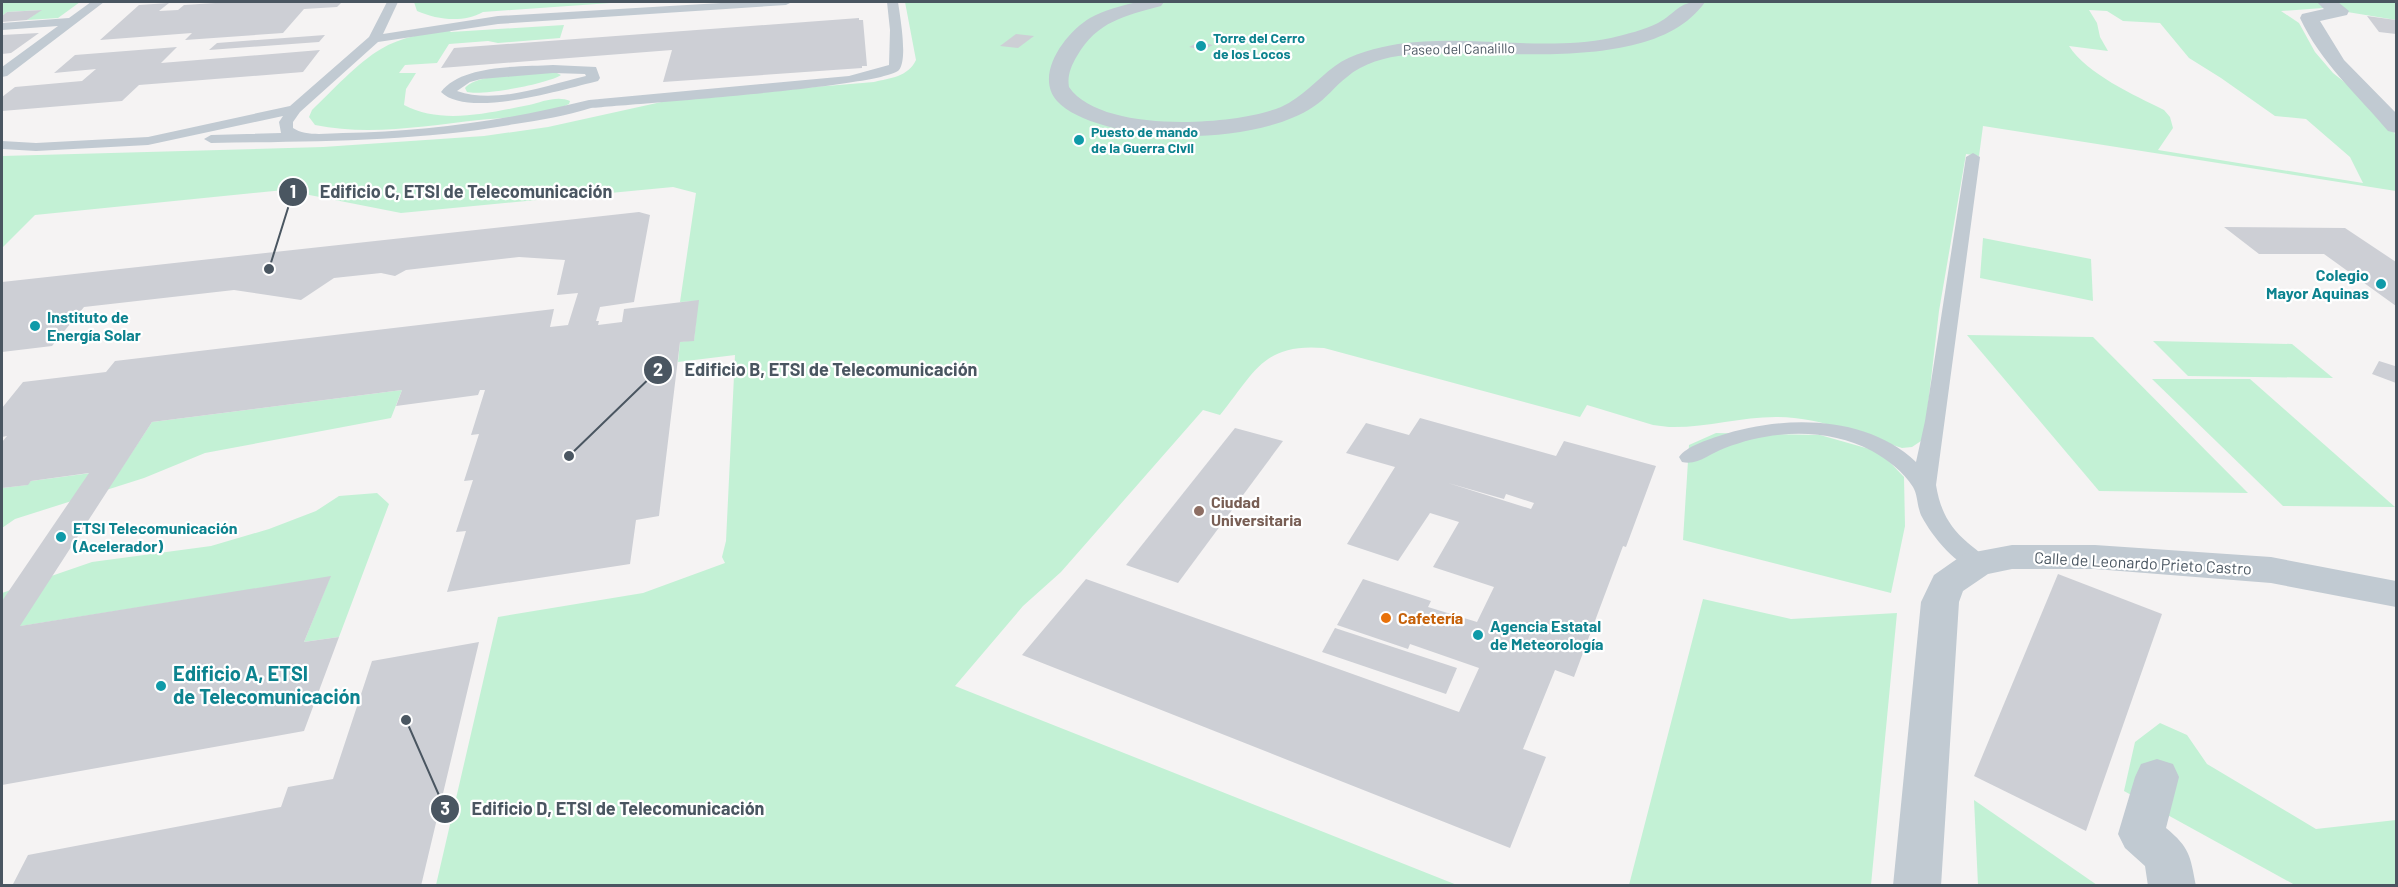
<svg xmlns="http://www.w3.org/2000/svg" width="2398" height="887" font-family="Barlow,sans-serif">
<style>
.green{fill:#c3f1d5;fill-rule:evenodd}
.building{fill:#cdcfd5;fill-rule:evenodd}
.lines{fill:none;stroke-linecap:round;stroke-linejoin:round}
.lane{fill:#c1cad2;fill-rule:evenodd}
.street{fill:#c1cad2;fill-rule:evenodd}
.culture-dot{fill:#0f9aa8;stroke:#fff;stroke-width:2}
.education-dot{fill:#8d6e63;stroke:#fff;stroke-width:2}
.food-dot{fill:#e8710a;stroke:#fff;stroke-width:2}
.labels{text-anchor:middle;stroke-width:4.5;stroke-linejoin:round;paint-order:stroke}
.far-culture-label{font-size:14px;font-weight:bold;fill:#0d838f;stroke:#fff;text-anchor:start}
.far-street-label{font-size:14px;fill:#4a5661;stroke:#fff}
.culture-label{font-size:16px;font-weight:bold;fill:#0d838f;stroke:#fff;text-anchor:start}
.education-label{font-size:16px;font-weight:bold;fill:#785e54;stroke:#fff;text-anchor:start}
.street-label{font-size:16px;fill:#4a5661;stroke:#fff}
.food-label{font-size:16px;font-weight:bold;fill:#c56008;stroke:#fff;text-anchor:start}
.near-culture-label{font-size:20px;font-weight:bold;fill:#0d838f;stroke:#fff;text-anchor:start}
.leader{fill:none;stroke:#4a5661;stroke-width:2}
.callout-dot{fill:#4a5661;stroke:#fff;stroke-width:2}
.mark-label{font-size:18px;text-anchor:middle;font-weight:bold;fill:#fff}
.callout-label{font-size:18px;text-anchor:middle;font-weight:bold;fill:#4a5661;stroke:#fff;stroke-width:4.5;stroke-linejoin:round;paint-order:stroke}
</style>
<rect width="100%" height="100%" fill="#f5f3f3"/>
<g class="green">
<polygon points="2,2 80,2 58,18 27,20 41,10 7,12 2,16"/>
<path d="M414,2H625L483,12C463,23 438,20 417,11Z"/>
<path d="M905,2H2396V20L2323,8L2281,11L2299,23L2315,52L2333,73L2362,96L2396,135V191L1983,126L1979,156L1966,154L1939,311L1924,439L1912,447L1902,448C1860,435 1820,417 1776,417C1740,417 1705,428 1669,427L1653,425L1587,405L1580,417L1324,348C1263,343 1255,372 1220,415L1203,410L1061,572L1023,606L955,686L1457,885H436L498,617L643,593L725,563L722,557L726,541L735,355L678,362L680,342L694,340L698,301L680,302L696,193L673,187L401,213L284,190L35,215L2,248V156L323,147L484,136L548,127L675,99L874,82C890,78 908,77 916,60ZM2089,10L2107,11L2123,21L2160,23L2189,58L2221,78L2275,116L2306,119L2350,157L2363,183L2158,150L2173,128L2170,117L2164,110C2134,95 2087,74 2069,46L2108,51L2100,37L2097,23Z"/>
<path d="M564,25L560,38L498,43L488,41L449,44L437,63L405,65L399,73H416L406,89L404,105C441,125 489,113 529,105C541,102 558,95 570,101L569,104C543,118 508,117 479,120C425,126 369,136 315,125L309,117L312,110C332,91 357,63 381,49C401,37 425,33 448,30L451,32Z"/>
<path d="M555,72L561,75C547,84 483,96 467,92L465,88C479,72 534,74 555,72Z"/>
<polygon points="1983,238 2091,259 2093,301 1980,278"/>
<polygon points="1967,335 2093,337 2248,493 2099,491"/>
<polygon points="2153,341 2292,344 2333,378 2188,376"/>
<polygon points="2152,379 2250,379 2395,507 2283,506"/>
<polygon points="402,390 391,418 205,453 144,478 15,519 2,528 2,488 27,485 31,481 121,469 152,422"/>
<polygon points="1716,433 1820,435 1880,452 1904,477 1905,526 1891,593 1683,540 1689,445"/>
<polygon points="377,493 389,504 339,637 304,642 330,577 2,629 2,593 92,562 211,546 269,529 316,511 339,496"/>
<polygon points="1703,599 1791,619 1897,613 1871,885 1629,885"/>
<polygon points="2160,723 2187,735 2207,764 2316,829 2396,820 2396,885 2295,885 2124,791 2135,742"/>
<polygon points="1974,800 2097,885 1978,885"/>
</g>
<g class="building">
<polygon points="231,2 342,2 337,7 304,9 283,33 185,40 192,33 100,40 139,5 169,3 159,11 178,10 184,5"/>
<polygon points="42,10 27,20 2,22 2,16 7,12"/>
<polygon points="2367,16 2396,20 2396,34 2379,32"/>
<polygon points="859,18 859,20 863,20 867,66 862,66 862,68 663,82 672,50 441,68 454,48"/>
<polygon points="39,33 11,53 2,54 2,35"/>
<polygon points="1016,34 1034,36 1018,48 1000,46"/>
<polygon points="325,35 319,42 209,50 217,43"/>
<polygon points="1199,42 1213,45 1203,50 1189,47"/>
<polygon points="177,47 161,63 320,50 303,72 139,85 122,101 2,111 2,97 15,87 82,81 96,69 54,73 75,55"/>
<polygon points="639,212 650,215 634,302 600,307 596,321 599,321 598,325 622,322 624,309 699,300 694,341 680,342 659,516 636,520 630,564 447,592 466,531 456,532 473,480 464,481 479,434 471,435 485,390 480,390 478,395 396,406 402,390 152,422 20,626 331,576 304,642 339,637 304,731 2,785 2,601 89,473 31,481 28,485 2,488 2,442 7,436 2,437 2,408 23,382 106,372 115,361 554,309 550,327 568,325 578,293 557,295 565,260 519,257 406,270 395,276 381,273 334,278 301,300 234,290 84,307 52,346 2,352 2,282"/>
<polygon points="2224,227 2345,228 2396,262 2396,306 2324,254 2259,254"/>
<polygon points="2379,361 2395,366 2396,362 2396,383 2372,374"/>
<path d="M1420,418L1556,456L1564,441L1656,466L1626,547L1623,546L1574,677L1555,670L1523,749L1546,757L1510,848L1022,655L1086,579L1459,712L1479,668L1410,644L1408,649L1337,625L1363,579L1431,601L1428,607L1477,622L1494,587L1433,567L1459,522L1430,513L1398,561L1347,544L1395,467L1346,453L1366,423L1409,435ZM1448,483L1504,499L1506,494L1534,503L1531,509Z"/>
<polygon points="1235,428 1283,441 1178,583 1126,565"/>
<polygon points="2058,574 2162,614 2086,831 1974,776"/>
<polygon points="1335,628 1457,668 1446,694 1322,652"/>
<polygon points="479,642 421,886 12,886 28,855 281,807 288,787 333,779 372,661"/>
</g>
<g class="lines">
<g class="lane">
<polygon points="91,2 104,2 7,76 2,77 2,67 58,26 2,30 2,23 69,18"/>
<path d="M387,2H398L383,34L498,16L738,2H792L786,5L498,24L378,42L300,112L293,122V128C306,137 328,133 343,133C426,132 508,120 589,100L849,76L889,65L890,30L887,2H898C900,16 908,59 899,70C884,87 631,104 591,108C566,116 541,120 515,124C414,142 313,141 211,143L204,139L211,135L281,133L279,122L283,116L148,145L36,151L2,149V141L36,143L148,137L290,106L369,37Z"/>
<path d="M553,65L596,67L600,78L598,81C564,89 468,119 441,92C462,64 521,67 553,65ZM553,73L585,74L586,76C546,85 497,105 457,91L470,82L481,79Z"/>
<path d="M1973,153L1980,157L1936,485C1940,509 1948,526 1968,543C1975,549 1984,555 1989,563L1985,569C1962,575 1932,536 1922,517C1917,508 1918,495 1913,487C1903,471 1888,460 1872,451C1827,427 1771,430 1725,448C1710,453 1698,466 1682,462L1679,457C1687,446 1707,440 1719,436C1781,415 1866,414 1916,462L1925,421L1966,157Z"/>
</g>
<g class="street">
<path d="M1137,2H1164L1161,6C1125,16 1097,21 1077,56C1071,66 1067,76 1069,87C1101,134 1235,126 1281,107C1303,97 1316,80 1335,66C1352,53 1377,48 1398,44C1469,34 1541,52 1611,38C1627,34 1644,30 1658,23C1678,12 1679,0 1705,2C1652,78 1487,46 1406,55C1386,57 1363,63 1347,77C1335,86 1326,99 1313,107C1274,133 1205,139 1159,135C1130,133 1077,123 1057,101C1034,75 1065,33 1090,18C1104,10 1121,6 1137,2Z"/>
<path d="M2317,2H2338L2349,11L2347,15L2320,21L2344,60L2396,113V133L2388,131C2356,93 2321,63 2300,18L2302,14L2324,9Z"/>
<polygon points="2012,545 2095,545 2271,557 2396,581 2396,607 2271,583 2095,569 2012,569 1988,574 1963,591 1959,602 1941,886 1893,886 1921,602 1934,575 1964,554"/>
<path d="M2157,759L2173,764L2179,777L2166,828C2190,848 2190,855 2196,886H2148L2145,866L2125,848L2118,834L2135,777L2141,764Z"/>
</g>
</g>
<g class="culture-dot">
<circle cx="1201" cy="46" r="6"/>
<circle cx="1079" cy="140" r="6"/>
<circle cx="2381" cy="284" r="6"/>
<circle cx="35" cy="326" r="6"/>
<circle cx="61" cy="537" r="6"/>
<circle cx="1478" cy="635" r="6"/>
<circle cx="161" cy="686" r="6"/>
</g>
<circle class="education-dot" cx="1199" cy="511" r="6"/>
<circle class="food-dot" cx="1386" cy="618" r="6"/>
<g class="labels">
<g class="far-culture-label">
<text x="1213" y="43">Torre del Cerro<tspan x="1213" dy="16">de los Locos</tspan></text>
<text x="1091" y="137">Puesto de mando<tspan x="1091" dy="16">de la Guerra Civil</tspan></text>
</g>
<g class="far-street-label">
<text transform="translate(1459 49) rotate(-1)" y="5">Paseo del Canalillo</text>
</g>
<g class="culture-label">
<text x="2369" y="281" text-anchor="end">Colegio<tspan x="2369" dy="18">Mayor Aquinas</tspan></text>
<text x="47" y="323">Instituto de<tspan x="47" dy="18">Energía Solar</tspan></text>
<text x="73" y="534">ETSI Telecomunicación<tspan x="73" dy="18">(Acelerador)</tspan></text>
<text x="1490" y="632">Agencia Estatal<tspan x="1490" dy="18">de Meteorología</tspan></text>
</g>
<g class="education-label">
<text x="1211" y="508">Ciudad<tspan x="1211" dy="18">Universitaria</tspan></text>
</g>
<g class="street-label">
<text transform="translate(2143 563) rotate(3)" y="6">Calle de Leonardo Prieto Castro</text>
</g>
<g class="food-label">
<text x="1398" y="624">Cafetería</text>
</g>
<g class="near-culture-label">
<text x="173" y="681">Edificio A, ETSI<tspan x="173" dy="23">de Telecomunicación</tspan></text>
</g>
</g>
<path class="leader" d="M269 269L293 192M569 456L658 370M406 720L445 809"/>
<g class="callout-dot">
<circle cx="269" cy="269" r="6"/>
<circle cx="569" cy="456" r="6"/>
<circle cx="406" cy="720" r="6"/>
<circle cx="293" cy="192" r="15"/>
<circle cx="658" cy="370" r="15"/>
<circle cx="445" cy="809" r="15"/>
</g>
<g class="mark-label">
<text x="293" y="198">1</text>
<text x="658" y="376">2</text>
<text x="445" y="815">3</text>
</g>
<g class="callout-label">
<text x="466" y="198">Edificio C, ETSI de Telecomunicación</text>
<text x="831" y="376">Edificio B, ETSI de Telecomunicación</text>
<text x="618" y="815">Edificio D, ETSI de Telecomunicación</text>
</g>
<rect width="2398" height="887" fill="none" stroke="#4a5661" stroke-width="6"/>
</svg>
